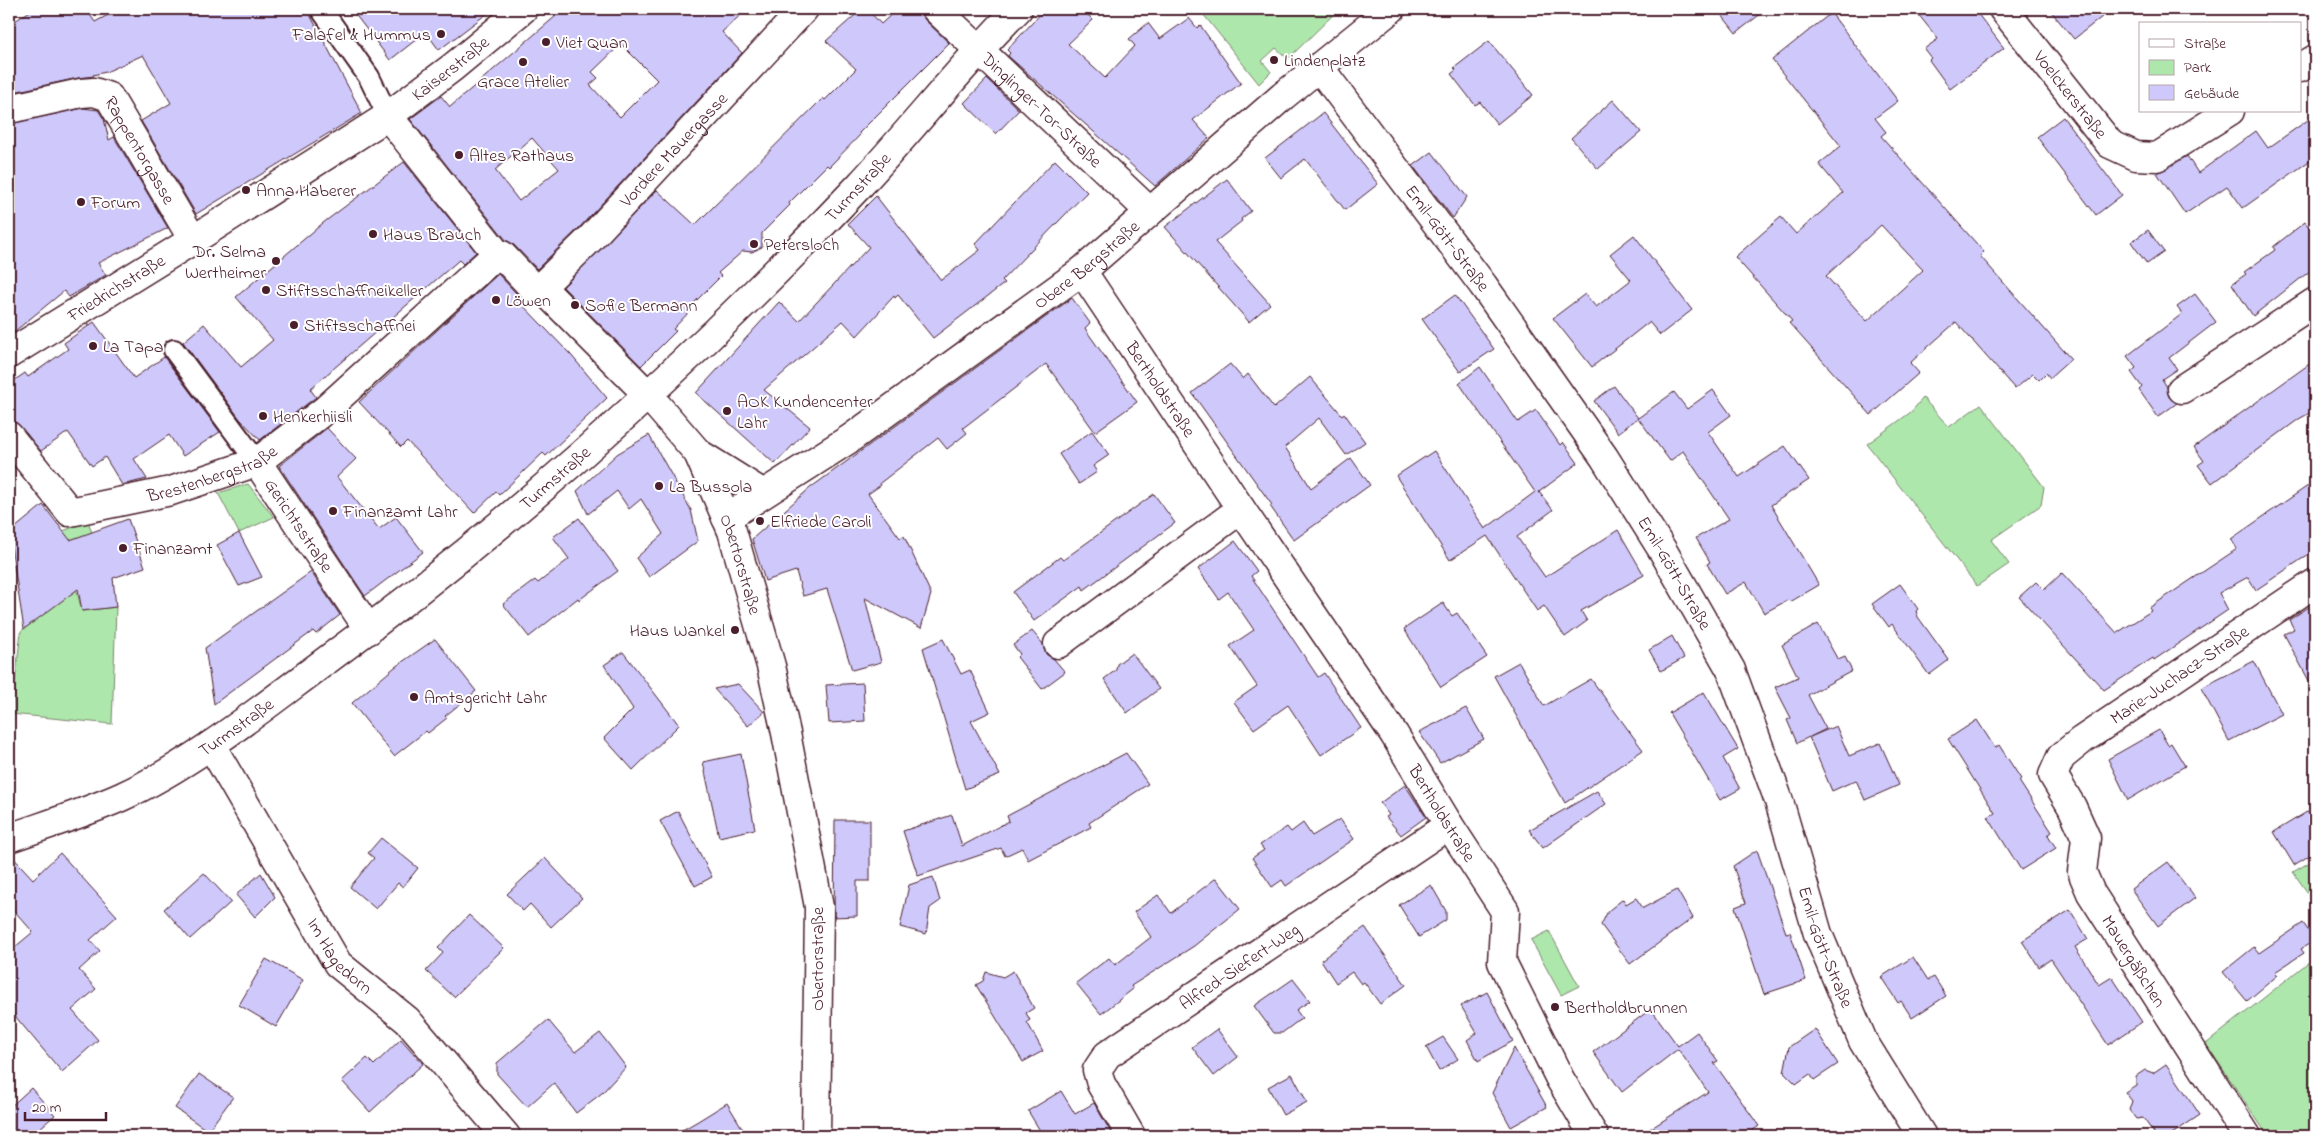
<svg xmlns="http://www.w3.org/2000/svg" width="2324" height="1145" font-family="'Indie Flower',sans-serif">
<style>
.green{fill:#ade7ac;stroke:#7c836c}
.building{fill:#cec8fb;stroke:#4a1f2b;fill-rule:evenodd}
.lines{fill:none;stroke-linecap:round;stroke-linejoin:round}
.pedestrian-casing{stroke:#4a1f2b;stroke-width:24}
.minor-casing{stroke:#4a1f2b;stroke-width:31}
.tertiary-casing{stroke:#4a1f2b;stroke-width:31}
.pedestrian{stroke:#fff;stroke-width:20}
.minor{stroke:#fff;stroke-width:28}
.tertiary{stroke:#fff;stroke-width:28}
.poi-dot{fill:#4a1f2b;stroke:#fff;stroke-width:2}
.labels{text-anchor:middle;stroke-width:4;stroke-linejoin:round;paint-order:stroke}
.poi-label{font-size:18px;fill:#4a1f2b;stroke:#fff;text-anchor:start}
.street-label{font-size:18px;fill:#4a1f2b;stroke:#fff}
</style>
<rect width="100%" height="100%" fill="#fff"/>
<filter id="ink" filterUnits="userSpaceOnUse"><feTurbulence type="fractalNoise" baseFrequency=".02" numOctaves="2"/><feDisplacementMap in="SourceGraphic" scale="10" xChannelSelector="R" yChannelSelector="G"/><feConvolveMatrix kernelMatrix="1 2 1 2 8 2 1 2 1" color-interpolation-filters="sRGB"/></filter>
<g filter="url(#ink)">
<g class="green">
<polygon points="1199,9 1339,9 1288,59 1276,48 1262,61 1271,72 1259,84"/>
<polygon points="1923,398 1949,427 1981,404 2044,487 2041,505 1991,540 2009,564 1977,586 1867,444 1911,412"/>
<polygon points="248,484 274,517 239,533 218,493"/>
<polygon points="88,521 92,533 64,542 82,611 116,607 112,724 11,714 21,631 46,612 36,542"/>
<polygon points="2315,859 2315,903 2293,872"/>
<polygon points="1549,931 1579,986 1561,995 1531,940"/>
<polygon points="2315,957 2315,1136 2268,1136 2206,1044"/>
</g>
<g class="building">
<polygon points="33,9 86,9 95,22 119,9 307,9 362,113 196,214 141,121 171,103 143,55 106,72 93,75 94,76 78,78 9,93 9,25"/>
<polygon points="351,9 493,9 439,50 426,32 390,60"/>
<path d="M564,9H747L722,32L742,53L579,228L537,269L513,244L506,240L410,119L441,96L450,107ZM621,44L657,80L620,117L590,85L598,78L592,72ZM532,138L559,169L519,201L495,170Z"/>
<polygon points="862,9 867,9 881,24 897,9 920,9 925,20 949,43 859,133 860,135 829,167 827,165 789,203 790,205 762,233 762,247 752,252 743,251 718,273 721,276 690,307 692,309 673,329 676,331 641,366 563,287 657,190 695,225 823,98 825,100 856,69 826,41"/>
<polygon points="1045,9 1082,9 1093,20 1068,44 1105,78 1135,46 1129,39 1148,23 1160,39 1189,18 1197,28 1200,25 1241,83 1193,120 1209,138 1155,186 1008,56 1010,53 1007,50"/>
<polygon points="1717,9 1767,9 1736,33"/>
<polygon points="1914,9 1974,9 2004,48 1950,89 1929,60 1931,58 1924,49 1938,39"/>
<polygon points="2049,9 2112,9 2074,39"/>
<path d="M1831,13L1898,101L1875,118L1886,132L1881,136L1984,252L1980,256L2071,359L2050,378L2046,373L2039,380L2033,374L2015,389L1956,322L1910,363L1919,373L1871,415L1789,323L1792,321L1735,257L1781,217L1796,234L1843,193L1819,164L1841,146L1772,60ZM1881,225L1923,270L1867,321L1826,276Z"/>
<polygon points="1489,41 1533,95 1497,124 1480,102 1475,105 1451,74 1456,70 1454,68"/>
<polygon points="987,79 1019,110 996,134 964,103"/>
<polygon points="1613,100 1641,132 1598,169 1571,138"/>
<polygon points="83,108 98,110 104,119 109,140 114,137 168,228 98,263 106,275 69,297 64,291 9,336 9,124"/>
<polygon points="1323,113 1378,184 1345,210 1305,159 1281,178 1265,158"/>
<polygon points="2315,115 2315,157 2243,208 2227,186 2185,214 2157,173 2187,156 2198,173 2256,131 2268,148"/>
<polygon points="2063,117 2122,195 2096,215 2037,137"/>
<polygon points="1432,152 1467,197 1453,218 1413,166"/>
<polygon points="1055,160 1087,192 1002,280 1005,283 933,338 898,295 895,298 894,296 857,336 843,321 764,390 810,427 775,464 696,393 779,302 799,321 869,247 848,224 876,196 941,280 980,250 975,244"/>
<polygon points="404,162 476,252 463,264 459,260 310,389 316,397 260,440 240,419 183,342 204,324 241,367 273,340 236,297 323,223"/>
<polygon points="1227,179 1251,211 1241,219 1242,221 1215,242 1270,304 1249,322 1165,227"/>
<polygon points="2305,222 2315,235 2315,267 2253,316 2232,284 2246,274 2244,272 2275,250 2273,247"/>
<polygon points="2148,230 2164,252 2147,264 2131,242"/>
<polygon points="1634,235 1692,310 1660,335 1649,322 1592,367 1553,318 1585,294 1596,307 1631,280 1610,254"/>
<polygon points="498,274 517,294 514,296 571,355 607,398 546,456 543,453 499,495 496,492 474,513 407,441 401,447 359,402"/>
<polygon points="2195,294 2216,322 2169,358 2177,369 2162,379 2167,387 2169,397 2177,403 2158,417 2139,390 2142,387 2131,372 2136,368 2127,356 2182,314 2177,307"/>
<polygon points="1455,295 1494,349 1460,372 1422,319"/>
<polygon points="1072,298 1090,323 1085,328 1088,333 1137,402 1095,432 1046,364 963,428 967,433 947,449 938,438 880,483 881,485 868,494 900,538 904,536 931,594 921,628 865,598 881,662 852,670 827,589 803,596 796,571 765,581 752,539 810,488"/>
<polygon points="94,322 134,378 164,357 220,432 183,456 169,435 134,459 147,479 122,485 105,457 92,466 68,432 41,451 9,414 9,384 25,373 28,377 68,349 64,343"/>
<polygon points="2315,360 2315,410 2299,419 2212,483 2198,465 2204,461 2194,447"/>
<polygon points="1230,364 1243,379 1248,374 1274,408 1310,377 1342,415 1344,413 1365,442 1346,455 1319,418 1285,447 1311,488 1351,458 1370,485 1294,540 1270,506 1272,505 1192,393"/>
<polygon points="1480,367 1518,422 1536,410 1560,445 1563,442 1578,463 1539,492 1553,510 1517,537 1545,577 1618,530 1644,575 1581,611 1587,621 1565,637 1544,606 1537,611 1487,536 1450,560 1396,476 1434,451 1485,529 1535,492 1459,383"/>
<polygon points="1614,386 1638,418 1618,433 1594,401"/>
<polygon points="1713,390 1731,415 1708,432 1739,477 1785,446 1809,480 1771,505 1819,585 1790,602 1788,600 1764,613 1746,582 1725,594 1707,564 1710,562 1696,538 1729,519 1683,451 1670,461 1638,418 1674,392 1687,409"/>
<polygon points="327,428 356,459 337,477 379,529 396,517 423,552 365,596 279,466"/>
<polygon points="1092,431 1109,455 1093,466 1097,472 1079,484 1059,454"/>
<polygon points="649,435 691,510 698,541 649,577 636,558 663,534 641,499 629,509 617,491 588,514 577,491 617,454"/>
<polygon points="2315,481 2315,550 2256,590 2248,577 2219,593 2228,610 2154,660 2153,658 2104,690 2019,597 2036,582 2044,590 2062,573 2117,633 2151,611 2149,608 2237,549 2231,539"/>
<polygon points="1154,494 1175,523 1084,590 1082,586 1034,621 1013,592 1060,557 1063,560"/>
<polygon points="43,505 70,540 128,519 145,567 113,578 116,607 82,611 78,589 24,629 9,533"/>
<polygon points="579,518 618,571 579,600 578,598 529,637 503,604 535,580 538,583 569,559 553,537"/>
<polygon points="239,533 262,577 239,586 217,545"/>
<polygon points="1235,541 1257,571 1251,576 1318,677 1324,673 1361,728 1321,755 1288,705 1254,729 1234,702 1257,686 1230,646 1254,630 1228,592 1219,599 1198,569"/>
<polygon points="311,572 340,615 316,634 313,631 214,704 205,648"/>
<polygon points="1900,584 1918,609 1916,611 1918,617 1949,660 1929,675 1892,624 1889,627 1872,604"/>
<polygon points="1443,603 1452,616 1457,613 1487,657 1441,687 1404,629"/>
<polygon points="2315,603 2315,692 2284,634 2294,629 2289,620"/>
<polygon points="1818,624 1838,660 1845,657 1852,671 1808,695 1826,729 1810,737 1836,726 1849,756 1880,743 1899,785 1865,800 1856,780 1832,791 1809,737 1797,743 1787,720 1791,718 1775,687 1798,677 1782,645"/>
<polygon points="1032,631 1043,644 1046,654 1054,659 1065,672 1042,689 1017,657 1020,654 1013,645"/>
<polygon points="1672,636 1684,658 1661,671 1649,650"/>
<polygon points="435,639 476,691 445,716 447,718 428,733 426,731 394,756 352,703 395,667"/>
<polygon points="943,639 961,674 970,670 990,712 971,721 1000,775 965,789 923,648"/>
<polygon points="623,652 679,725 633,770 604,738 633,709 604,665"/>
<polygon points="1132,653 1159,689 1127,713 1104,679 1116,670 1117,664"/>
<polygon points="2254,661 2282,714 2229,741 2201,688"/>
<polygon points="1519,662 1544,706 1591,679 1643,750 1565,803 1494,676"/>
<polygon points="863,683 865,721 829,723 826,685"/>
<polygon points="738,684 764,712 748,726 714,689"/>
<polygon points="1704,692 1738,749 1723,758 1740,789 1720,800 1669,713"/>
<polygon points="1466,708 1484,739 1440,763 1419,732"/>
<polygon points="1977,720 1995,748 1999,745 2021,779 2019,781 2052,832 2048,835 2056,848 2021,870 1988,817 1995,813 1948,739"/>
<polygon points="2159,730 2168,745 2171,743 2185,766 2128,800 2108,759"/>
<polygon points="1126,753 1148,784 1089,823 1091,827 1028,860 1022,848 1005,856 1001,848 918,876 903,831 952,815 962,846 1009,821 1007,816"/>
<polygon points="741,754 755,829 719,837 703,762"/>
<polygon points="1405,785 1426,817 1401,835 1386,817 1389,815 1380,803"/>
<polygon points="1597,791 1606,804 1543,848 1529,830"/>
<polygon points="2315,807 2315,852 2294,865 2274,832"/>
<polygon points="678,811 712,877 695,886 660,821"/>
<polygon points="1340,819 1354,839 1286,886 1282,880 1272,887 1252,858 1264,850 1260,845 1287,827 1291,832 1303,823 1312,836"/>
<polygon points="835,820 870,820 870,881 857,881 857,916 834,917"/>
<polygon points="381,838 418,868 403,887 398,883 376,909 350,887 374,858 368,853"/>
<polygon points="1757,850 1786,933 1790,932 1806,980 1764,994 1735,907 1746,903 1733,866"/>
<polygon points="9,853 33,879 60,853 117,916 90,940 100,951 79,970 96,989 72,1010 98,1040 62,1072 9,1009 9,952 33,932 9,905"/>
<polygon points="545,858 582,898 551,927 530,904 523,911 507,894"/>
<polygon points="2168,862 2195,898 2158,926 2131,889"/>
<polygon points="204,873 231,902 190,939 164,909"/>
<polygon points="261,873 275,897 255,917 236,895"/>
<polygon points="933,877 940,901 930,908 926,934 900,927 909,885"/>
<polygon points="1216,878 1240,909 1194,946 1131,986 1133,989 1101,1014 1076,983 1109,958 1115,965 1151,937 1134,912 1158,895 1171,913"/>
<polygon points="1431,885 1446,911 1446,920 1419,937 1399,905"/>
<polygon points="1677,890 1693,918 1630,964 1601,925 1608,911 1623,899 1626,904 1636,898 1643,908"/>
<polygon points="2070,910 2088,939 2075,947 2099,985 2112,977 2142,1022 2108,1045 2051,959 2039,967 2022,941"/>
<polygon points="469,915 504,948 454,997 426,971 443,953 438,948"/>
<polygon points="2303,923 2315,940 2301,949 2304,953 2275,972 2278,975 2247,1001 2223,972 2254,947 2259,953"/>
<polygon points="1365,927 1406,985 1380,1004 1364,982 1361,984 1352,972 1336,983 1321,960"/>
<polygon points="1913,957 1928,980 1934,977 1946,996 1912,1018 1901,1001 1898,1003 1881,977"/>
<polygon points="266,959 303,980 276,1027 239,1005"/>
<polygon points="1013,971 1034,1008 1026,1013 1030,1020 1027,1022 1043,1051 1023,1062 976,985 983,981 986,972 1003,977"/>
<polygon points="1293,979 1310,1001 1296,1010 1302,1018 1282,1033 1274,1033 1254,1006"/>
<polygon points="1487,992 1513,1041 1478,1061 1467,1040 1477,1033 1461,1006"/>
<polygon points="1651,1009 1678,1046 1697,1032 1718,1061 1714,1063 1759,1126 1745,1136 1639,1136 1708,1092 1678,1049 1622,1092 1593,1052"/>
<polygon points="548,1020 575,1052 600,1033 626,1067 602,1093 576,1113 554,1083 527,1107 497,1074 497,1063"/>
<polygon points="1217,1029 1238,1057 1214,1076 1192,1047"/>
<polygon points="1815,1029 1838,1064 1814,1080 1810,1074 1796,1084 1784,1072 1789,1047"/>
<polygon points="1443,1037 1458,1059 1439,1071 1426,1047"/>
<polygon points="401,1039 423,1064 370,1112 342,1081 367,1058 374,1065"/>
<polygon points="1514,1048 1547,1107 1511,1127 1492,1093"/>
<polygon points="2166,1064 2200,1115 2169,1136 2156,1136 2143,1118 2136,1119 2129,1110 2132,1101 2125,1092 2136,1085 2136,1076 2145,1070 2153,1073"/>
<polygon points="199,1074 233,1097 208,1131 175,1108"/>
<polygon points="1292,1074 1307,1102 1283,1115 1268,1087"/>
<polygon points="31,1088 55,1115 31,1136 9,1136 9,1108"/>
<polygon points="1061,1091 1075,1114 1094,1103 1113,1136 1038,1136 1042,1134 1028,1111"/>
<polygon points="727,1103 747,1136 672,1136 698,1121"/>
</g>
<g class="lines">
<g class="pedestrian-casing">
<g id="pedestrian">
<polyline points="321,9 369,77 388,116"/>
<polyline points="174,350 257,462"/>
</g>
</g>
<g class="minor-casing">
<g id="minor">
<path id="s1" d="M936,9L1149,211"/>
<path id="s2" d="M2003,9L2110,144L2136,156L2157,157L2230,111"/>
<path id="s3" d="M1319,67L1483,285L1604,457L1663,551L1731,670L1779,801L1818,934L1863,1041L1922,1136"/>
<polyline points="2300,68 2315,59"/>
<path id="s4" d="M9,109L81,93L94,92L109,97L193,240"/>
<polyline points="388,116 497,254 502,255 533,288 541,287"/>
<path id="s5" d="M1082,271L1241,509L1394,734L1449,825L1505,911L1502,962L1560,1079L1594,1136"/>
<path id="s6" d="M541,287L648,395L698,453L732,531L771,666L786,733L819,907L816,1136"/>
<path id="s7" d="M541,287L590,239L804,9"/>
<path id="s8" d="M9,354L193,240L388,116L453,67L523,9"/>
<polyline points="2182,389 2315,302"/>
<path id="s9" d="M9,436L70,512L171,491L257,462L325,410L497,254"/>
<polyline points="698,453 762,493"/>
<path id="s10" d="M257,462L369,630"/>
<path id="s11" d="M726,518L851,438L1082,271L1283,96L1391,9"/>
<polyline points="1058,644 1241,509"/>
<path id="s12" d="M211,745L338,964L407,1020L506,1136"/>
<path id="s13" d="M1131,1136L1101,1084L1097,1070L1107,1055L1449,825"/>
<path id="s14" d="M2247,1136L2091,893L2082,872L2086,838L2072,807L2053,775L2061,757L2082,740L2315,583"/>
</g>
</g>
<g class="tertiary-casing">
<g id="tertiary">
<path id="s15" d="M9,838C46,825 85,813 121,797C191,765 258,711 319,666C514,523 693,362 859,186C913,128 962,65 1018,9"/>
</g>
</g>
<use href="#pedestrian" class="pedestrian"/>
<use href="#minor" class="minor"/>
<use href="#tertiary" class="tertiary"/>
</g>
</g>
<g class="poi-dot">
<circle cx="441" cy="34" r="5"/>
<circle cx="546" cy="42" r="5"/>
<circle cx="1274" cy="60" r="5"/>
<circle cx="523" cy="62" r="5"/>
<circle cx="459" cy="155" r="5"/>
<circle cx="246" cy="190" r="5"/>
<circle cx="81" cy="202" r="5"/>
<circle cx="373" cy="234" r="5"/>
<circle cx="754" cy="244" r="5"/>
<circle cx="276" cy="261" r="5"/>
<circle cx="266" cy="290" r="5"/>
<circle cx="496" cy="300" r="5"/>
<circle cx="575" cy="305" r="5"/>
<circle cx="294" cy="325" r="5"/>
<circle cx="93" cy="346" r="5"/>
<circle cx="727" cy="411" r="5"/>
<circle cx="263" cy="416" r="5"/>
<circle cx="659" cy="486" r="5"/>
<circle cx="333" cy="511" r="5"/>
<circle cx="760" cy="521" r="5"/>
<circle cx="123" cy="548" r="5"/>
<circle cx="735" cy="630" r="5"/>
<circle cx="414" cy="697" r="5"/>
<circle cx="1555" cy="1007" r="5"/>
</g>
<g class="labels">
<g class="poi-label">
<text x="431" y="40" text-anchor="end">Falafel &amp; Hummus</text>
<text x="556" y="48">Viet Quan</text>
<text x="1284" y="66">Lindenplatz</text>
<text x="523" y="87" text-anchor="middle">Grace Atelier</text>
<text x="469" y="161">Altes Rathaus</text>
<text x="256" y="196">Anna Haberer</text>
<text x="91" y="208">Forum</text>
<text x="383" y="240">Haus Brauch</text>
<text x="764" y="250">Petersloch</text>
<text x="266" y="257" text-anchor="end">Dr. Selma<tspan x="266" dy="21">Wertheimer</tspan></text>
<text x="276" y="296">Stiftsschaffneikeller</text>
<text x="506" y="306">Löwen</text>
<text x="585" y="311">Sofie Bermann</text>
<text x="304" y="331">Stiftsschaffnei</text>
<text x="103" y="352">La Tapa</text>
<text x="737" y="407">AOK Kundencenter<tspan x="737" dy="21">Lahr</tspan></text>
<text x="273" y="422">Henkerhiisli</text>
<text x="669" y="492">La Bussola</text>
<text x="343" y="517">Finanzamt Lahr</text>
<text x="770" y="527">Elfriede Caroli</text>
<text x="133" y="554">Finanzamt</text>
<text x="725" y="636" text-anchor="end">Haus Wankel</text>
<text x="424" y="703">Amtsgericht Lahr</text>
<text x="1565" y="1013">Bertholdbrunnen</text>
</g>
<g class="street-label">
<text dy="6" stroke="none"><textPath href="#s8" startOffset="526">Kaiserstraße</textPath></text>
<text dy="6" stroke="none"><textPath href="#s2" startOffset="109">Voelckerstraße</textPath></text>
<text dy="6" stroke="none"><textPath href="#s1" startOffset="146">Dinglinger-Tor-Straße</textPath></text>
<text dy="6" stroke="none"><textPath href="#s7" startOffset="191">Vordere Mauergasse</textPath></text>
<text dy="6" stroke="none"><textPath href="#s4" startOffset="164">Rappentorgasse</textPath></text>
<text dy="6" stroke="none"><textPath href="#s15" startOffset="1079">Turmstraße</textPath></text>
<text dy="6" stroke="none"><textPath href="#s3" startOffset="214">Emil-Gött-Straße</textPath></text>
<text dy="6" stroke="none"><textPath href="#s11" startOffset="441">Obere Bergstraße</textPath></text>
<text dy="6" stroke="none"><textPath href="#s8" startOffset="126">Friedrichstraße</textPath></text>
<text dy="6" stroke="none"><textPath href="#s5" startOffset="142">Bertholdstraße</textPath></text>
<text dy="6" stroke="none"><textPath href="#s9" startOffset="245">Brestenbergstraße</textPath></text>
<text dy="6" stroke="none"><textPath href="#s15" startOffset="659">Turmstraße</textPath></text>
<text dy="6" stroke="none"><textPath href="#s10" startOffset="76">Gerichtsstraße</textPath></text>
<text dy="6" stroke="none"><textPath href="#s6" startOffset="348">Obertorstraße</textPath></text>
<text dy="6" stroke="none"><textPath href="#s3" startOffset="619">Emil-Gött-Straße</textPath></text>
<text dy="6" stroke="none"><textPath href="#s14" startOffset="581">Marie-Juchacz-Straße</textPath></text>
<text dy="6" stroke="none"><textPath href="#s15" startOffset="254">Turmstraße</textPath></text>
<text dy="6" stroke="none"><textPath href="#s5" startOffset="651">Bertholdstraße</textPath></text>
<text dy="6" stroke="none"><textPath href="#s3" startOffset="1024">Emil-Gött-Straße</textPath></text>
<text dy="6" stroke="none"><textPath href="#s12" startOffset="248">Im Hagedorn</textPath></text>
<text transform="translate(817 959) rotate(-90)" y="6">Obertorstraße</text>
<text transform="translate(2134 961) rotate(58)" y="6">Mauergäßchen</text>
<text dy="6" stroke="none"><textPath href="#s13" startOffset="252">Alfred-Siefert-Weg</textPath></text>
</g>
</g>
<rect width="2324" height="1145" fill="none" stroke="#fff" stroke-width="30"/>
<rect x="15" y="15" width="2294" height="1115" fill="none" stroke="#4a1f2b" stroke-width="2" filter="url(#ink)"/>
<rect x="2139" y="22" width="162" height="90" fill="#ffffff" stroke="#b7a5aa"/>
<rect x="2149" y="39" width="25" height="8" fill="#ffffff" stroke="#b7a5aa"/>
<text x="2184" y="48" font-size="15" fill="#4a1f2b">Straße</text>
<rect x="2149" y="60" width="25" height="15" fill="#ade7ac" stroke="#b7a5aa"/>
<text x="2184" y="72" font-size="15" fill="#4a1f2b">Park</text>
<rect x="2149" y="85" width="25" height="15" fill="#cec8fb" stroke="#b7a5aa"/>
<text x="2184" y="98" font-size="15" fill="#4a1f2b">Gebäude</text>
<path d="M25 1112v8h81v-8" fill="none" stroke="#4a1f2b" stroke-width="2.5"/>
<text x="32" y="1112" font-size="15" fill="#4a1f2b" stroke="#ffffff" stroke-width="4" paint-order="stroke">20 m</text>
</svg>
